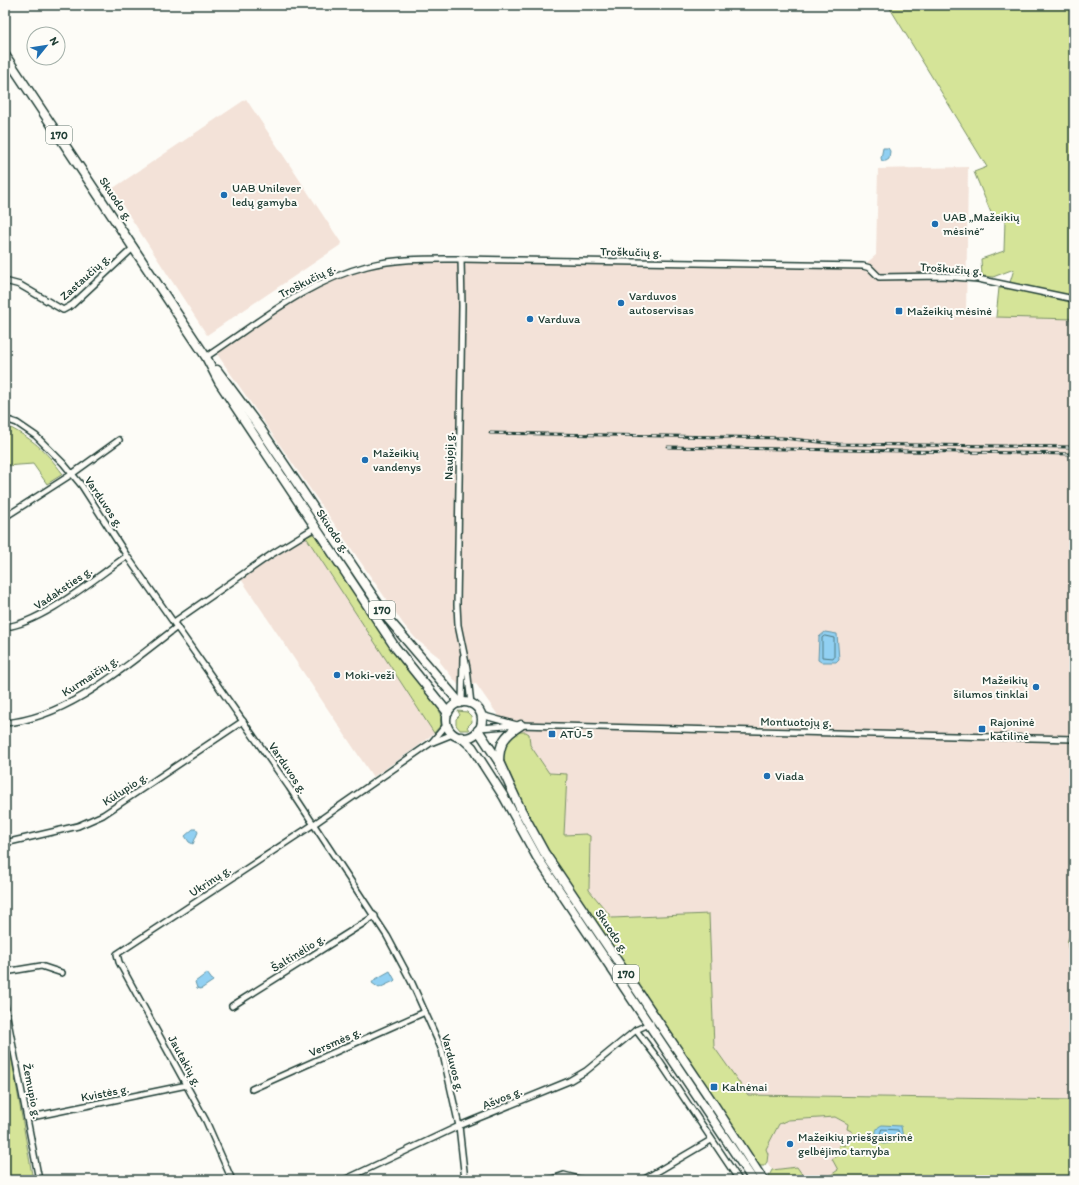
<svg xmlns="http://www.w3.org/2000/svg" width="1079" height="1185" font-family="Itim,sans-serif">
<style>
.built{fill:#f3e2d8}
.green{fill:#d5e498;stroke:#7a9066}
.water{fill:#91d0f2;stroke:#6395a6}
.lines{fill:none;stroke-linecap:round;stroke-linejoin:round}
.shore{stroke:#4d7880;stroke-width:1}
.minor-casing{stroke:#1f3d34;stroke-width:8}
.primary-casing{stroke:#1f3d34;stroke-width:11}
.minor{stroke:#fdfcf7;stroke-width:5}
.primary{stroke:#fdfcf7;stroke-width:8}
.rail-casing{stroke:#1f3d34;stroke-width:3}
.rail{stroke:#fdfcf7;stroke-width:1.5;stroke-dasharray:4.5;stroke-linecap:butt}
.poi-dot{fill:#1f6fb2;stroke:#fdfcf7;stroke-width:1.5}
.labels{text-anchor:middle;stroke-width:4;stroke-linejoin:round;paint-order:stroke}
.shield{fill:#fdfcf7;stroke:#62766e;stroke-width:1}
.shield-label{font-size:11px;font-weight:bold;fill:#1f3d34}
.poi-label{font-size:12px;fill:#1f3d34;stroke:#fdfcf7;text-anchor:start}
.street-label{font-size:12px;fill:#1f3d34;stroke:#fdfcf7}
</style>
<rect width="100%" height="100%" fill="#fdfcf7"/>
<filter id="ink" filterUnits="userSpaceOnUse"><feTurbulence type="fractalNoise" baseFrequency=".025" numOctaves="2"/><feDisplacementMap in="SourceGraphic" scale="8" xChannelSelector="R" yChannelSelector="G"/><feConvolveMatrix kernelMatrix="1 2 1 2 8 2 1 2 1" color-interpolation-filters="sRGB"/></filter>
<g filter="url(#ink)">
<g class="built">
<polygon points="246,99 342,244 207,335 112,189"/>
<polygon points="968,167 966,316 1074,319 1074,1100 748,1095 714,1047 709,914 612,918 589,890 590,836 586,834 564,835 567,774 549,773 530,745 530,736 512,735 476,684 460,687 440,662 440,658 417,640 404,625 215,351 284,303 350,271 407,260 863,266 876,255 878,169"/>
<polygon points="306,537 434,733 417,747 373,777 241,579"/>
<polygon points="835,1117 848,1124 853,1132 839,1155 838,1170 824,1180 806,1180 797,1167 772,1170 767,1162 768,1159 765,1149 779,1124 788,1120"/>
</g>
<g class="green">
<polygon points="888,5 1074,5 1074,319 996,317 999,288 1008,289 1014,269 993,277 982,276 981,259 1004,251 1005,220 994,220 974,172 987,167"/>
<path d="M5,425C33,439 44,449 63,474L47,484L33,464L5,466Z"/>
<polygon points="313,534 319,538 396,656 440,710 441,725 434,733 306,537"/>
<polygon points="458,711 467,712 471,716 472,722 467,727 469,730 460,730 456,725 456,719 460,715"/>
<path d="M517,732H526L529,734L530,745L549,773L567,774L564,835L586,834L590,836L589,890L612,918L709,914L714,1047L748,1095L1074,1100V1180H819H824L838,1170L832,1159L839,1155L835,1153L840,1144L845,1146L853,1132L847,1129L848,1124L835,1117L788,1120L779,1124L766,1149L768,1154L767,1162L764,1166H759L544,844L526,810L502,756C502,747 509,736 517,732Z"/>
<path d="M1074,930V960C1067,949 1064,940 1074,930Z"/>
<polygon points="5,1021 33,1180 5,1180"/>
<polygon points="797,1167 806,1180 767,1180 772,1170"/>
</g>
<g class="water">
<polygon points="883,148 888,148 890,151 889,159 886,161 882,161 881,158"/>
<polygon points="825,632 837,634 839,659 836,662 821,662 818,660 819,637"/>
<polygon points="193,829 196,829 198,832 193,844 189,842 185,836"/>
<polygon points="390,971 395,980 394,981 379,988 372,983 374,980"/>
<polygon points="207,973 213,981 201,989 197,988 195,982"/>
<path d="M882,1125L901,1126L903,1138L897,1142L883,1144C876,1139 872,1129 882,1125Z"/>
</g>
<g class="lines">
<g class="shore">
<polygon points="825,636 834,638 834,658 822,657 822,638"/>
<polygon points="882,1129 898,1130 899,1136 896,1138 884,1140 880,1135"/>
</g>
<g class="minor-casing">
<g id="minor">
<polyline points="461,259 462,306 457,605 458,625 467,668 471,704"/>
<polyline points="5,281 20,285 63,310 72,305 134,247"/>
<path d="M206,357C258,323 305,282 367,266C398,258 430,259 461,259L863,266L870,268L879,277L942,276L978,279L1074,299"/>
<polyline points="5,419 17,423 36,436 63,463 82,486 127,556 289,787 387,936 411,981 442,1050 459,1126 465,1180"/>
<polyline points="5,517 72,474 119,440"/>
<polyline points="174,622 272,554 316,527"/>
<path d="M5,627C42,623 95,578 127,556"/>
<polyline points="462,702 463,657"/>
<polyline points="481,715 517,725"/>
<path d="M5,723C69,718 128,664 177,627"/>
<polyline points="480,728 518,725 1074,739"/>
<polyline points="433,742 453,734"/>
<polyline points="5,843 78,826 103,815 243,721"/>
<polyline points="5,972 41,966 62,973"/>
<polyline points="5,1006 39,1180"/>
<polyline points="232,1006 375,916"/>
<polyline points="636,1030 658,1059 739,1180"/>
<polyline points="252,1089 425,1012"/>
<polyline points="27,1118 187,1085"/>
<polyline points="232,1180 206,1121 119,962 117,954 314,824 432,742 447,724"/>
<polyline points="344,1180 459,1126 569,1081 586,1071 636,1030 651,1023"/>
<polyline points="549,1180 564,1175 583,1180"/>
<polyline points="643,1180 711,1140"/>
</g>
</g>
<g class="primary-casing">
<g id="primary">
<polyline points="5,55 206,357 219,382 395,647 448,713"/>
<polyline points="217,370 260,428 389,620 460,703"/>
<circle cx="464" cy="720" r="18"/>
<polyline points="478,730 499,762 521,810 544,852 709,1097 763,1180"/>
<polyline points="461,737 472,747 504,797 537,857 753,1180"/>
<path d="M499,762C499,743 505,735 521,725"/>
</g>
</g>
<use href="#minor" class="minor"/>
<use href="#primary" class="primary"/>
<g class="rail-casing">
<g id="rail">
<polyline points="490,433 783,438 838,444 1074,447"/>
<polyline points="668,447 1074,454"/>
</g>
</g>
<use href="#rail" class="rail"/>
</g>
</g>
<g class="poi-dot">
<circle cx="224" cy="195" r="4"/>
<circle cx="935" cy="224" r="4"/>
<circle cx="621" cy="303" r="4"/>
<rect x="895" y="307" width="8" height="8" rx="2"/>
<circle cx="530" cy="319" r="4"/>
<circle cx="365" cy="460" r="4"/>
<circle cx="337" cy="675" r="4"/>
<circle cx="1036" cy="687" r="4"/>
<rect x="978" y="725" width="8" height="8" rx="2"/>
<rect x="548" y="730" width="8" height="8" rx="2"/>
<circle cx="767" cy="776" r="4"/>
<rect x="710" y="1083" width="8" height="8" rx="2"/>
<circle cx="790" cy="1144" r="4"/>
</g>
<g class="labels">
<g class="shield">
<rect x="46" y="126" width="26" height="18" rx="3"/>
<rect x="369" y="601" width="26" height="18" rx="3"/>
<rect x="613" y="965" width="26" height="18" rx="3"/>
</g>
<g class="shield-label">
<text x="59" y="139">170</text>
<text x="382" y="614">170</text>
<text x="626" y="978">170</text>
</g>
<g class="poi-label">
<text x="232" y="192">UAB Unilever<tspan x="232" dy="14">ledų gamyba</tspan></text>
<text x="943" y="221">UAB „Mažeikių<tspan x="943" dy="14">mėsinė“</tspan></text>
<text x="629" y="300">Varduvos<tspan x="629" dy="14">autoservisas</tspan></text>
<text x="907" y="315">Mažeikių mėsinė</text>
<text x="538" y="323">Varduva</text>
<text x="373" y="457">Mažeikių<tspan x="373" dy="14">vandenys</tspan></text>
<text x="345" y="679">Moki-veži</text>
<text x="1028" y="684" text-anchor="end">Mažeikių<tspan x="1028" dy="14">šilumos tinklai</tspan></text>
<text x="990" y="726">Rajoninė<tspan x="990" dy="14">katilinė</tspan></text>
<text x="560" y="738">ATŪ-5</text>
<text x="775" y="780">Viada</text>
<text x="722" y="1091">Kalnėnai</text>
<text x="798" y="1141">Mažeikių priešgaisrinė<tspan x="798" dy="14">gelbėjimo tarnyba</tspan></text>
</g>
<g class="street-label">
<text transform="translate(116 199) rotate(56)" y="4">Skuodo g.</text>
<text transform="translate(631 252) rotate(1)" y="4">Troškučių g.</text>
<text transform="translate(951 269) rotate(4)" y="4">Troškučių g.</text>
<text transform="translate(85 277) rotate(-42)" y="4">Zastaučių g.</text>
<text transform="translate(307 281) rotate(-27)" y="4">Troškučių g.</text>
<text transform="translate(449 456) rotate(-89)" y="4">Naujoji g.</text>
<text transform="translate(104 502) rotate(56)" y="4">Varduvos g.</text>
<text transform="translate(333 531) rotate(56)" y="4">Skuodo g.</text>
<text transform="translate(63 588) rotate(-34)" y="4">Vadaksties g.</text>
<text transform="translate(90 676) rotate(-33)" y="4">Kurmaičių g.</text>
<text transform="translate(796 722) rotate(1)" y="4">Montuotojų g.</text>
<text transform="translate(288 768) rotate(56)" y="4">Varduvos g.</text>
<text transform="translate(125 789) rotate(-33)" y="4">Kūlupio g.</text>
<text transform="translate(210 881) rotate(-33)" y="4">Ukrinų g.</text>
<text transform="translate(612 931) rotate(56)" y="4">Skuodo g.</text>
<text transform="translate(298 953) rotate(-32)" y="4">Šaltinėlio g.</text>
<text transform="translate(335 1042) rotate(-24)" y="4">Versmės g.</text>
<text transform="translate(185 1061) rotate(61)" y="4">Jautakių g.</text>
<text transform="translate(453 1063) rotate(75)" y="4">Varduvos g.</text>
<text transform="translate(32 1091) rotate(79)" y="4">Žemupio g.</text>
<text transform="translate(105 1093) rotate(-11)" y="4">Kvistės g.</text>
<text transform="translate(502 1098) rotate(-22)" y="4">Ašvos g.</text>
</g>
</g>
<rect width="1079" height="1185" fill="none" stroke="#fdfcf7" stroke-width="20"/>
<rect x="10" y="10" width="1059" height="1165" fill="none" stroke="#1f3d34" stroke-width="1.5" filter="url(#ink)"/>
<g transform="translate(46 46) rotate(60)"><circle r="19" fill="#fdfcf7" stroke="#a4b0a9"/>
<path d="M0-3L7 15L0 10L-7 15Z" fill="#1f6fb2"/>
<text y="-6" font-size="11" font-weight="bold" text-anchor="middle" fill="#1f3d34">N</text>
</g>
</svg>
